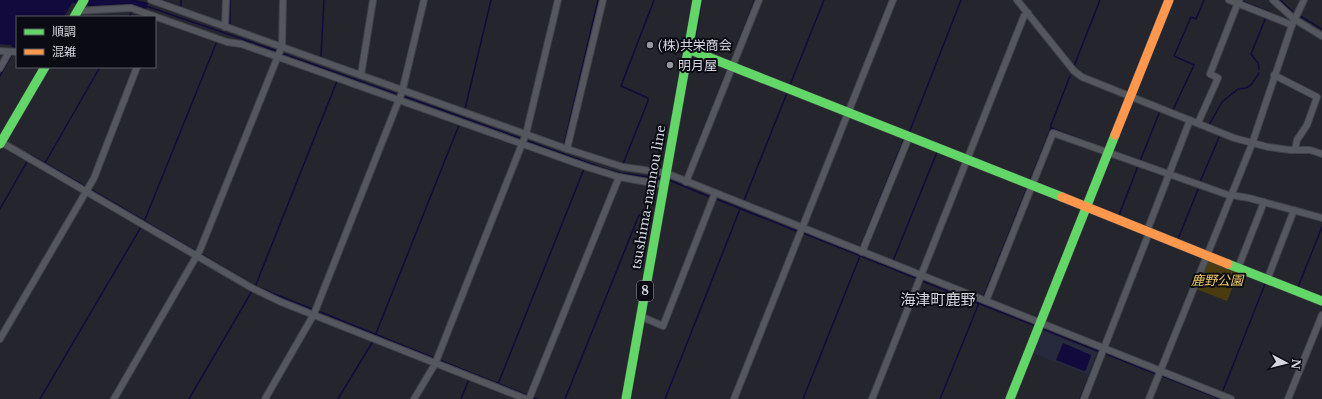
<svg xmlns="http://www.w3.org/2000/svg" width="1322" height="399" font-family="'Libre Baskerville','Noto Sans JP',serif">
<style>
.built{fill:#27293d}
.green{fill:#4a3b10}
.water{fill:#120a3d}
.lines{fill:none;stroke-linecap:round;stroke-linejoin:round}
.stream{stroke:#120a3d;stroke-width:1.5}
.street-casing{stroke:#414249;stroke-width:8}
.fast-casing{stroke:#414249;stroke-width:10}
.slow-casing{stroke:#414249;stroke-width:10}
.street{stroke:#55575e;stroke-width:6}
.fast{stroke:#63d668;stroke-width:9}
.slow{stroke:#ff974d;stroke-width:9}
.poi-dot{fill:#9697a1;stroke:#0b0c13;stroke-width:1.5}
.labels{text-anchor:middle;stroke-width:4;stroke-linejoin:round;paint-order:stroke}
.shield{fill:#0b0c13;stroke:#9799a2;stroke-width:1}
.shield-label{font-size:12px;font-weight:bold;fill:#d3d5df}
.poi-label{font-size:13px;fill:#d3d5df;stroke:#0b0c13;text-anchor:start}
.street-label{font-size:13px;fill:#d3d5df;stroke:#0b0c13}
.park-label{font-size:13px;font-style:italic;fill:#f2ca63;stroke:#0b0c13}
.quarter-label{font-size:15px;fill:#d3d5df;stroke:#0b0c13}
</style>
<rect width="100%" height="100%" fill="#24252d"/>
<polygon class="built" points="1041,330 1097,352 1088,375 1032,353"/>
<polygon class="green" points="1207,259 1239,272 1227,301 1196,289"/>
<g class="water">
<polygon points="0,0 137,0 148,3 146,10 130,4 89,6 86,4 72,3 64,17 17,17 17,46 15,48 12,47 11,45 0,44"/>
<polygon points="1063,343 1091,355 1091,356 1086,370 1084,371 1056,360"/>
</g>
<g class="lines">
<g class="stream">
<polyline points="162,0 181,7 181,0"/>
<polyline points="1280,0 1293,12"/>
<polyline points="1242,1 1269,12 1268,12"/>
<polyline points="146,6 277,51"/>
<polyline points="1300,16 1322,29"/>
<polyline points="129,17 132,12"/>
<polyline points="230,24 230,0"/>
<polyline points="695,41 701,5"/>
<polyline points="281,53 399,95"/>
<polyline points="321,57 324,0"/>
<polyline points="731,61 755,0"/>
<polyline points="1074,66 1100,0"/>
<polyline points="690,67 692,57"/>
<polyline points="1259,69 1258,63 1251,54 1266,17"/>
<polyline points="0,76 13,53"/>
<polyline points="790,85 824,0"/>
<polyline points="403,96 522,139"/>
<polyline points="1162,107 1162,106 1173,110 1194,65 1174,56 1191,17 1196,19 1204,0"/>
<polyline points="465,109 491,0"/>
<polyline points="1209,125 1222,102 1238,89 1246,88 1251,85 1259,73"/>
<polyline points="1051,128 1051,125 1070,76"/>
<polyline points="909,133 961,0"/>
<polyline points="525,140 605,169 621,173 662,179"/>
<polyline points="564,145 598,0"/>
<polyline points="31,156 31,155 86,187"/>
<polyline points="1140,161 1160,111"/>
<polyline points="45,163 100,67"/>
<polyline points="623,164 648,101 648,98 621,86 654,0"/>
<polyline points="684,178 728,68"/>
<polyline points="669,180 712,198"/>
<polyline points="1030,181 1051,128 1093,144"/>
<polyline points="1200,182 1220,135"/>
<polyline points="90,189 197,252"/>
<polyline points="716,199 799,232"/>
<polyline points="743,203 787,93"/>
<polyline points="0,209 28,160"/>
<polyline points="1119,215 1138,166"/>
<polyline points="144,222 217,41"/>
<polyline points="803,233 918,279"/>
<polyline points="1178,239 1199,187"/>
<polyline points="860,248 904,139"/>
<polyline points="201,254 255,286 312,309"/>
<polyline points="893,261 937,152"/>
<polyline points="922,281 1036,326"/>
<polyline points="255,287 337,81"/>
<polyline points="1298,287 1322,227"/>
<polyline points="983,298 1027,188"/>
<polyline points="318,311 434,358"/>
<polyline points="1041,328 1100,352"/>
<polyline points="375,336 459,125"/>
<polyline points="1102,345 1134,264"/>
<polyline points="1104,353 1156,374"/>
<polyline points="439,360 529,396"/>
<polyline points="1160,375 1220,399"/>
<polyline points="498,384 584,169"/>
<polyline points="1222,393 1265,284"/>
<polyline points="533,398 537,399"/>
<polyline points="40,399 141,227"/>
<polyline points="189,399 252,291"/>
<polyline points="338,399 373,341"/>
<polyline points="461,399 469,379"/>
<polyline points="565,399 639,215 652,221"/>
<polyline points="665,399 740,209"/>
<polyline points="803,399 860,256"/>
<polyline points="940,399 979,303"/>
<polyline points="1080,399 1099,352"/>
</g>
<g class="street-casing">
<g id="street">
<polyline points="151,0 567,149 623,167 666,173 1231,399"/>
<polyline points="1017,0 1074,71 1082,77 1234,138 1268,147 1290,150 1310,150 1322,154"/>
<polyline points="1229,0 1292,25"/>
<polyline points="1273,0 1294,19 1322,36"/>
<polyline points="77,11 131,8 227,42 241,44 278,57 587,167 619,177 664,185"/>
<polyline points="225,27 226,0"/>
<polyline points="0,51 17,52"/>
<polyline points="0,68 9,52"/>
<polyline points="361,75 373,0"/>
<polyline points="1274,75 1317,97 1307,125 1297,140 1295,150"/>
<polyline points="1198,123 1218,78 1210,74 1239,0"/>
<polyline points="1,142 252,288 281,302 526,399"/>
<polyline points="567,149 603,0"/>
<polyline points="686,182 759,0"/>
<polyline points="1231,195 1249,198 1322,218"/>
<polyline points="1147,231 1190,120"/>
<polyline points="862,252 909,137"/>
<polyline points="1238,268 1264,202"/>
<polyline points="1267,280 1294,210"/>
<polyline points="986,301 1053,133 1231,196"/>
<polyline points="640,316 663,326 715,193"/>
<polyline points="0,339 94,178 137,67"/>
<polyline points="114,399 200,250 282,46 283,0"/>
<polyline points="265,399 314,314 402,92 424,0"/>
<polyline points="414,399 435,364 522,144 526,134 558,0"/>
<polyline points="529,399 619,177"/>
<polyline points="734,399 893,0"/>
<polyline points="872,399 1024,16 1028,13"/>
<polyline points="1084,399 1149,233"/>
<polyline points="1149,399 1252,144 1292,25 1304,0"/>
<polyline points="1288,399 1322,315"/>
</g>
</g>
<g class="fast-casing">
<g id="fast">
<polyline points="74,17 84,0"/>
<polyline points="688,49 1062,197"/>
<polyline points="0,144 45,67"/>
<polyline points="1228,264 1322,301"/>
<polyline points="626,399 697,0"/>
<polyline points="1010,399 1115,135"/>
</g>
</g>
<g class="slow-casing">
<g id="slow">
<polyline points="1115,135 1169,0"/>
<polyline points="1062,197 1228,264"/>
</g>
</g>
<use href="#street" class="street"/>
<use href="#fast" class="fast"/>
<use href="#slow" class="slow"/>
</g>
<g class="poi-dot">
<circle cx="650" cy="45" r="4"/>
<circle cx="670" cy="65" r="4"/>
</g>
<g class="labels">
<rect class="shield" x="637" y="281" width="16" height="20" rx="3"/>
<g class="shield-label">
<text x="645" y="295">8</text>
</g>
<g class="poi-label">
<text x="658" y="50">(株)共栄商会</text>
<text x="678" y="70">明月屋</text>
</g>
<g class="street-label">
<text transform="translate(648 197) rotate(-80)" y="5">tsushima-nannou line</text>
</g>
<g class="park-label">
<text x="1217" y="285">鹿野公園</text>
</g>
<g class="quarter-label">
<text x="938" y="305">海津町鹿野</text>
</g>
</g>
<rect x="16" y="16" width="140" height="52" fill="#0b0c13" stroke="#5b5c65"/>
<rect x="24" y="29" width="20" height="6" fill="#63d668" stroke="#5b5c65"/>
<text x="52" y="36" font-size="12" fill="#d3d5df">順調</text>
<rect x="24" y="49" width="20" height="6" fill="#ff974d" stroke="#5b5c65"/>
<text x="52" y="56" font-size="12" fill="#d3d5df">混雑</text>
<g transform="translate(1286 363) rotate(97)" stroke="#0b0c13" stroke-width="3" paint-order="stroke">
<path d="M0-3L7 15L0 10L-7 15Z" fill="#d3d5df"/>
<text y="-6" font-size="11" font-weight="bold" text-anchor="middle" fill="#d3d5df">N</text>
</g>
</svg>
